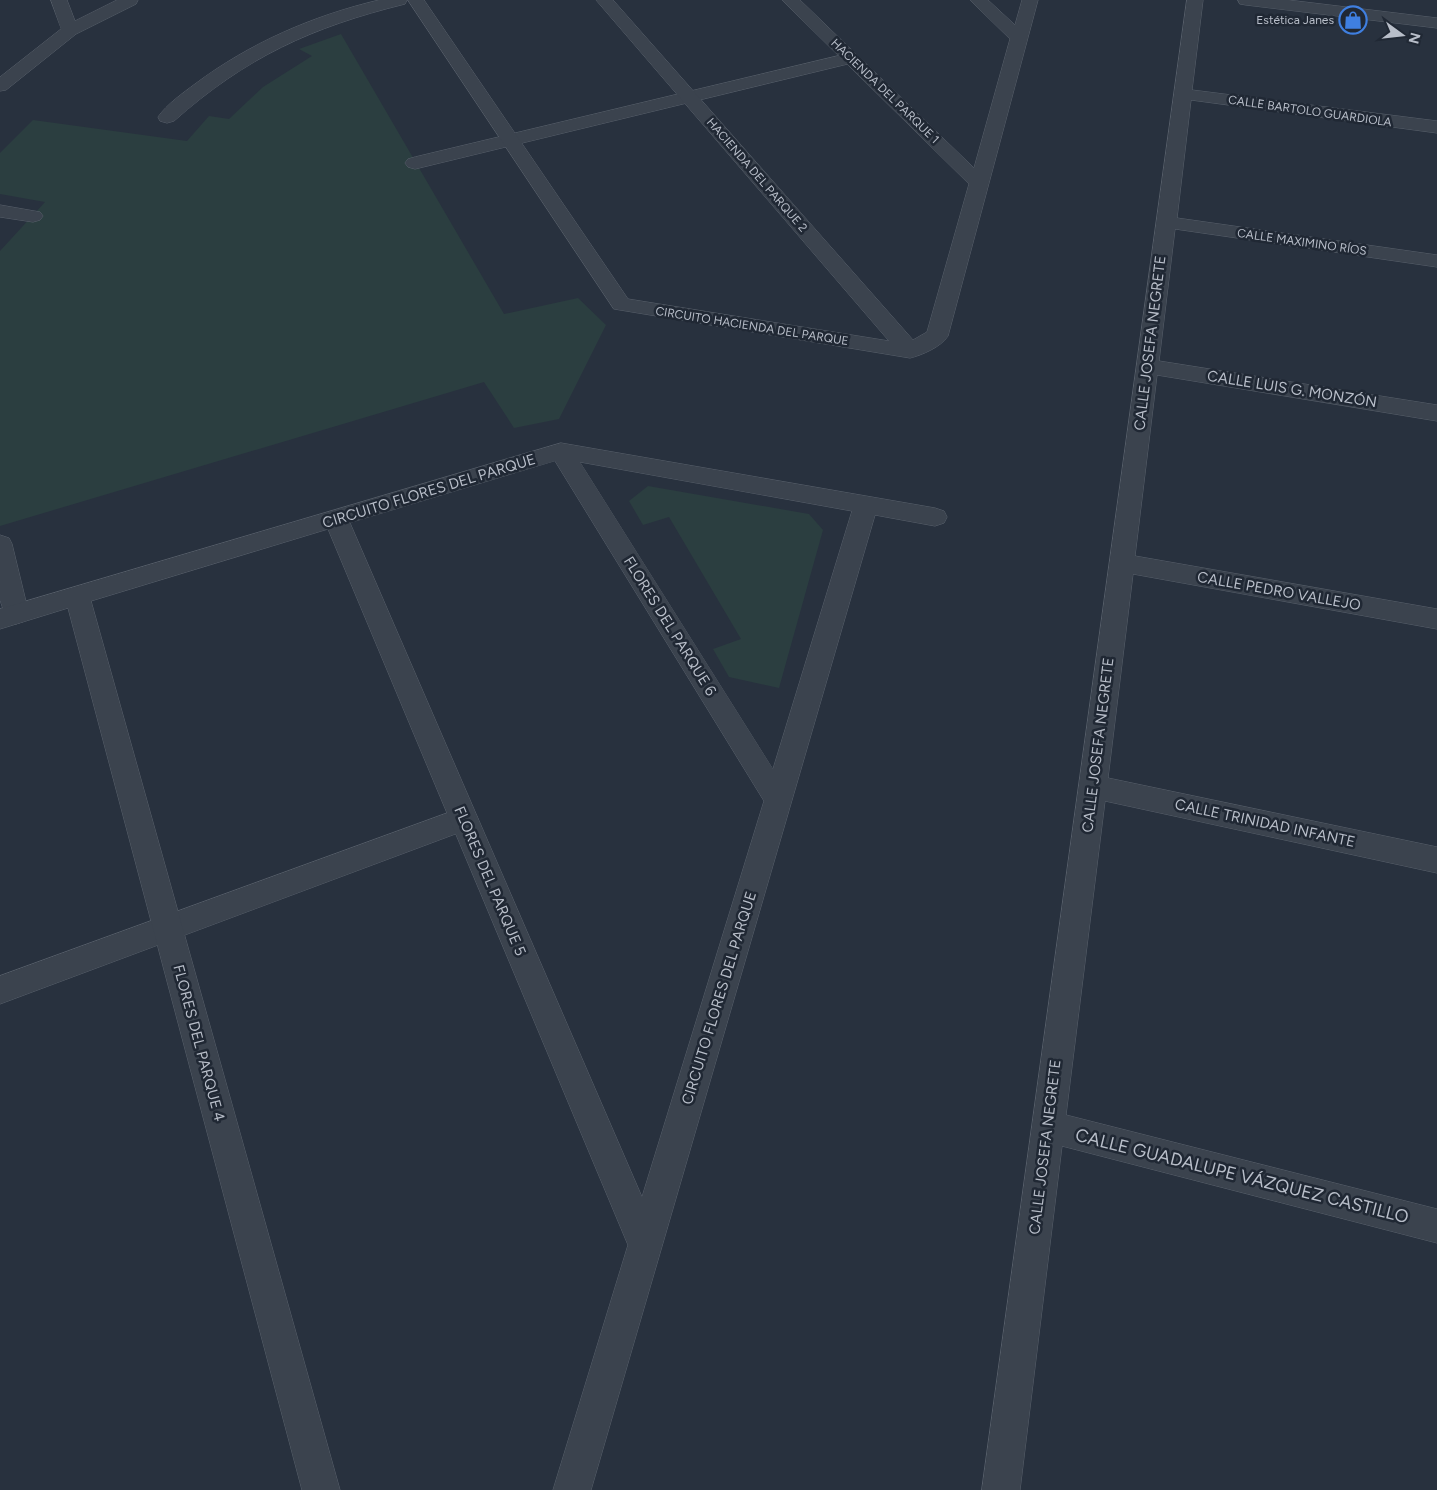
<svg xmlns="http://www.w3.org/2000/svg" width="1437" height="1490" font-family="Figtree,sans-serif">
<style>
.green{fill:#2b3e40}
.lines{fill:none;stroke-linecap:round;stroke-linejoin:round}
.pedestrian-casing{stroke:#59616c;stroke-width:1}
.minor-casing{stroke:#59616c;stroke-width:1}
.pedestrian{fill:#3b434e;fill-rule:evenodd}
.minor{fill:#3b434e;fill-rule:evenodd}
.labels{text-anchor:middle;stroke-width:5;stroke-linejoin:round;paint-order:stroke}
.far-poi-label{font-size:12px;fill:#b8bec9;stroke:#202834;text-anchor:end}
.far-street-label{font-size:12px;fill:#b8bec9;stroke:#202834}
.street-label{font-size:15px;fill:#b8bec9;stroke:#202834}
.near-street-label{font-size:18px;fill:#b8bec9;stroke:#202834}
</style>
<rect width="100%" height="100%" fill="#28313e"/>
<g class="green">
<polygon points="341,34 504,314 578,298 606,325 559,419 514,428 484,382 0,526 0,251 45,202 0,194 0,153 33,120 187,141 209,116 229,119 263,87 312,56 299,49"/>
<polygon points="648,486 809,514 823,530 779,688 729,677 713,649 741,639 669,517 643,525 629,501"/>
</g>
<g class="lines">
<g class="pedestrian-casing">
<g id="pedestrian">
<polygon points="850,53 856,54 859,58 856,62 415,169 408,167 405,163 408,159 415,157"/>
<polygon points="0,535 9,538 12,544 29,614 25,621 16,624 7,621 0,600"/>
<polygon points="464,807 474,811 478,819 474,827 0,1004 0,976"/>
</g>
</g>
<g class="minor-casing">
<g id="minor">
<polygon points="51,0 67,0 75,21 117,0 138,0 136,4 76,34 6,90 0,91 0,77 61,29"/>
<path d="M379,0H407L405,4C312,27 246,57 174,121L167,123L160,121L158,117C167,104 183,93 195,84C250,43 312,16 379,0Z"/>
<path d="M408,0H424L628,299L889,341L596,0H613L913,340L927,332L969,184L782,0H800L974,168L1010,39L970,0H988L1015,25L1022,0H1038L948,336C941,347 922,355 910,358L614,309Z"/>
<polygon points="1187,0 1203,0 1192,90 1437,121 1437,133 1191,100 1177,218 1437,255 1437,267 1175,229 1159,361 1437,405 1437,421 1157,375 1135,556 1437,609 1437,629 1133,574 1108,778 1437,847 1437,873 1105,801 1066,1115 1437,1209 1437,1243 1062,1146 1020,1490 982,1490"/>
<polygon points="1238,0 1288,0 1437,18 1437,28 1246,5 1240,4"/>
<polygon points="0,205 40,212 43,216 40,220 33,222 0,217"/>
<path d="M561,443L935,508L944,511L947,517L944,523L935,526L875,515L591,1490H553L628,1245L328,529L91,601L340,1490H302L68,608L0,629V609ZM555,461L764,801L642,1197L350,523ZM580,462L852,511L773,769Z"/>
</g>
</g>
<use href="#pedestrian" class="pedestrian"/>
<use href="#minor" class="minor"/>
</g>
<defs>
<g id="shop-ring" transform="scale(1.4375)"><circle r="9.5" fill="#202834" stroke="#3f7fe0" stroke-width="1.5"/><path d="M-5-2.5h2.3a2.7 3.5 0 0 1 5.4 0H5L5.5 6h-11ZM-1.5-2.5h3a1.5 2.3 0 0 0-3 0Z" fill="#3f7fe0"/></g>
</defs>
<g fill-rule="evenodd">
<use href="#shop-ring" x="1353" y="20"/>
</g>
<g class="labels">
<g class="far-poi-label">
<text x="1334" y="24">Estética Janes</text>
</g>
<g class="far-street-label">
<text transform="translate(885 91) rotate(44)" y="4">HACIENDA DEL PARQUE 1</text>
<text transform="translate(1310 111) rotate(8)" y="4">CALLE BARTOLO GUARDIOLA</text>
<text transform="translate(757 175) rotate(49)" y="4">HACIENDA DEL PARQUE 2</text>
<text transform="translate(1302 242) rotate(8)" y="4">CALLE MAXIMINO RÍOS</text>
<text transform="translate(752 326) rotate(9)" y="4">CIRCUITO HACIENDA DEL PARQUE</text>
</g>
<g class="street-label">
<text transform="translate(1150 343) rotate(-83)" y="5">CALLE JOSEFA NEGRETE</text>
<text transform="translate(1292 389) rotate(9)" y="5">CALLE LUIS G. MONZÓN</text>
<text transform="translate(429 491) rotate(-17)" y="5">CIRCUITO FLORES DEL PARQUE</text>
<text transform="translate(1279 591) rotate(10)" y="5">CALLE PEDRO VALLEJO</text>
<text transform="translate(670 626) rotate(58)" y="5">FLORES DEL PARQUE 6</text>
<text transform="translate(1098 745) rotate(-83)" y="5">CALLE JOSEFA NEGRETE</text>
<text transform="translate(1265 823) rotate(12)" y="5">CALLE TRINIDAD INFANTE</text>
<text transform="translate(490 881) rotate(67)" y="5">FLORES DEL PARQUE 5</text>
<text transform="translate(719 998) rotate(-73)" y="5">CIRCUITO FLORES DEL PARQUE</text>
<text transform="translate(199 1043) rotate(75)" y="5">FLORES DEL PARQUE 4</text>
<text transform="translate(1045 1147) rotate(-83)" y="5">CALLE JOSEFA NEGRETE</text>
</g>
<g class="near-street-label">
<text transform="translate(1242 1176) rotate(14)" y="6">CALLE GUADALUPE VÁZQUEZ CASTILLO</text>
</g>
</g>
<g transform="translate(1402 35) rotate(105)" stroke="#202834" stroke-width="4" paint-order="stroke">
<path d="M0-4L9 19L0 12L-9 19Z" fill="#b8bec9"/>
<text y="-8" font-size="14" font-weight="bold" text-anchor="middle" fill="#b8bec9">N</text>
</g>
</svg>
